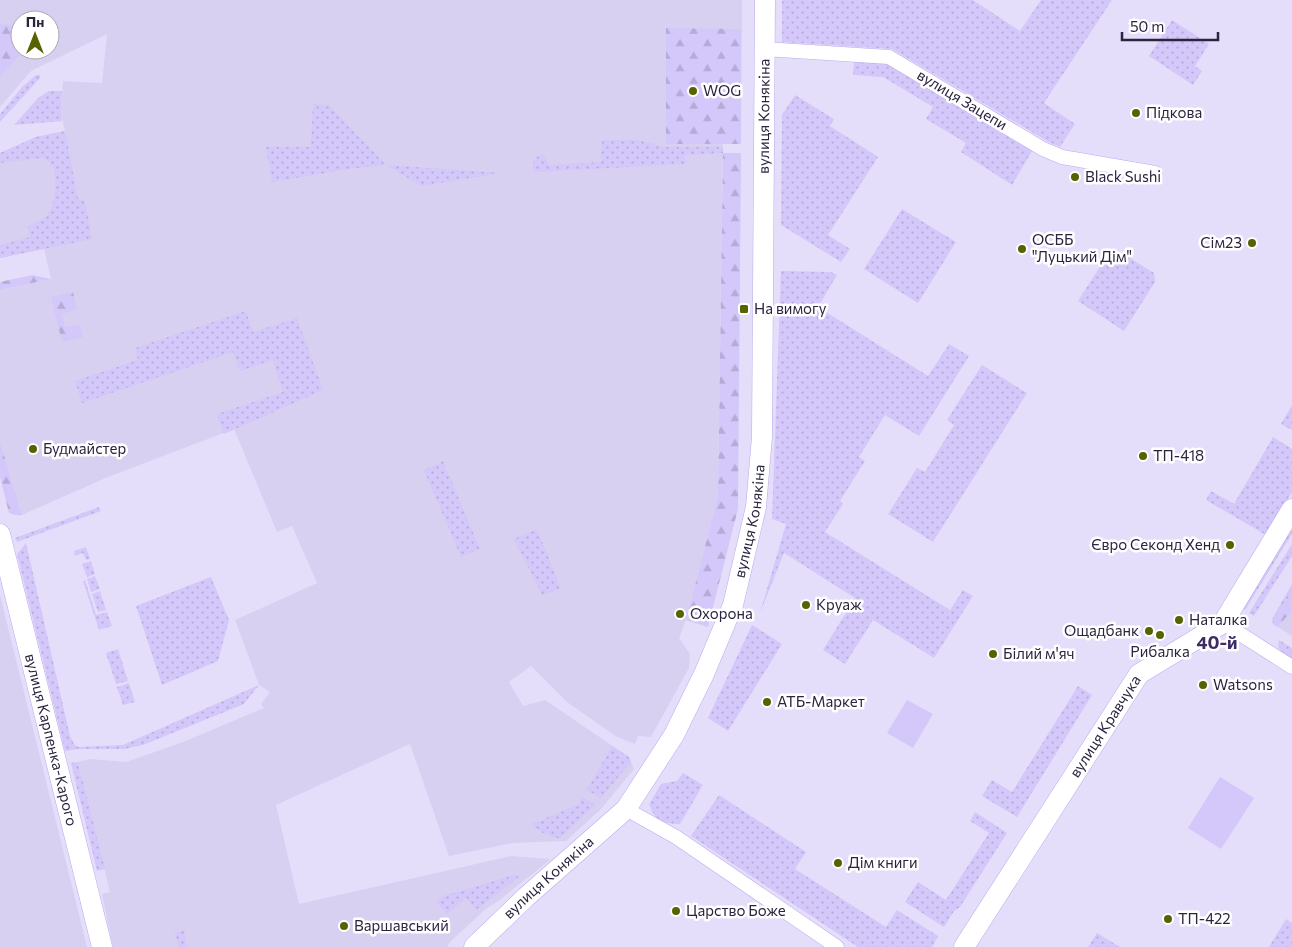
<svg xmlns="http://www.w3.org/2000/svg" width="1292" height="947" font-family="Commissioner,sans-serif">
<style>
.built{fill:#d8d0f0;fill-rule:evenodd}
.green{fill:url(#green-dots)}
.forest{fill:url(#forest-firs)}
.pitch{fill:#d4c7f9}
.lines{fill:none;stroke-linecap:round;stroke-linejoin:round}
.street-casing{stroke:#bca9ee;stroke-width:15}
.secondary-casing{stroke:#bca9ee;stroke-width:21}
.street{stroke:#fff;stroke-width:14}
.secondary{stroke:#fff;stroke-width:20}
.poi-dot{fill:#576200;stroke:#fff;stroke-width:2}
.labels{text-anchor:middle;stroke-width:5;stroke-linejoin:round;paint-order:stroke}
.poi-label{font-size:15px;fill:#2c243f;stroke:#fff;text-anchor:start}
.street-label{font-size:15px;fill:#2c243f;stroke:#fff}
.quarter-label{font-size:18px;font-weight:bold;fill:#3e2a64;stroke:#fff}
</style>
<defs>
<pattern id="green-dots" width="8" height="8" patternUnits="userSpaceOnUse" patternTransform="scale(1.25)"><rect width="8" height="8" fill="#d4c7f9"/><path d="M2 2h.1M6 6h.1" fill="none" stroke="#b6abd6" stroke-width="1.8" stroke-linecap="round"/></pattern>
<pattern id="forest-firs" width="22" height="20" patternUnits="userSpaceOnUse" patternTransform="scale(1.25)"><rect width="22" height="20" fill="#d4c7f9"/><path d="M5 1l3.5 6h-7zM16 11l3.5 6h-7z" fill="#b6abd6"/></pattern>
</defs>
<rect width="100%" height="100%" fill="#e5defb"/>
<g class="built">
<path d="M0,0H742L741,144H723L718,496L686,620L679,638L690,654L689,668L651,737L638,736L635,744L617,737L567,702L531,666L509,682L523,706L545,700L629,757L634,769L601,809L566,841L512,843L449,856L410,744L276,805L299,904L511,856L551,859L497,902L487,908L451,941L447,947H113L102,894L110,892L78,762L90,759L126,762L183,742L264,708L261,704L270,692L259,685L235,620L317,583L292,526L277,532L234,429L108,477L22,515L0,442V290L51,279L44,249L0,258V153L36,137L65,131L61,114L63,81L102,83L107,34L31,71L0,107ZM20,20H50V50H20Z"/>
<polygon points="1292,592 1292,636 1273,624"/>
<polygon points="0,595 87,947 0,947"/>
</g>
<g class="green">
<polygon points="782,0 973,0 1020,31 1041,0 1112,0 1044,103 1075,124 1060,147 1047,141 892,49 782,42"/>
<polygon points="1172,20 1209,44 1195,66 1202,71 1193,85 1149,56"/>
<polygon points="854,62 887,64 1032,151 1012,185 961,152 966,143 926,119 933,107 883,77 853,75"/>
<polygon points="36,75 40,75 40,78 0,122 0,114 22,87"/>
<polygon points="49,91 62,91 61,114 62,121 14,125 38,98"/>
<polygon points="795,95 834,119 830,126 878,157 828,235 850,249 841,262 781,225 782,115"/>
<polygon points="313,104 329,105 386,165 501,173 421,186 386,165 356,168 272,182 266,147 311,147"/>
<path d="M65,131L78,199L85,201L92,239L0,258V245L30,237L28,226C34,223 42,221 46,216C56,206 57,183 54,170C53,164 48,161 43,158L0,163V153L36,137Z"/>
<path d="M602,140H638L666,147H723V153L685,155L686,164L534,172C531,162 534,157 543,154L549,165L601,162Z"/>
<polygon points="902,209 956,242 918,303 864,269"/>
<polygon points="1110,251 1119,251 1154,273 1155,282 1124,331 1078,301"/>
<polygon points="781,271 831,272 837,275 818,307 928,376 949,344 969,356 919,436 885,415 859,457 865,461 840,501 843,504 825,532 950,610 963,590 973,596 934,658 873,620 845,664 823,650 855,598 784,553 760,613 786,524 772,519"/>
<polygon points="246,311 253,332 297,318 323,390 224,434 217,414 283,392 273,360 240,371 233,352 82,403 75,381 138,360 135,348"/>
<polygon points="982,365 1027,393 933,542 888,514 917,468 925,472 954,425 947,420"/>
<polygon points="1292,405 1292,430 1281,424"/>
<polygon points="1273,437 1292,449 1292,492 1266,535 1206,500 1211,491 1234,504"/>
<polygon points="443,461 480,549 461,557 424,470"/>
<polygon points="99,507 101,511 17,542 15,538"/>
<polygon points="1292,522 1292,534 1245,610 1240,607"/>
<polygon points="537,529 561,589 542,595 514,539"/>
<polygon points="26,543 70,736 74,744 78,747 123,745 259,685 244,704 143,745 124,749 78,749 65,751 17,554"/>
<polygon points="1292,544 1292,556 1254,616 1249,613"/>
<polygon points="86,547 90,559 86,560 83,553 75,556 74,551"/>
<polygon points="91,561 95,574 87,577 82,564"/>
<polygon points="95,576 100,589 91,592 87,579"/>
<polygon points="211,577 229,620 218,661 162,685 136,606"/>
<polygon points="85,580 96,615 107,612 112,626 99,630 83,581"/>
<polygon points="1292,584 1292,592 1273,624 1272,619"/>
<polygon points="100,591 106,610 98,612 92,594"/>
<polygon points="752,625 782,644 728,731 708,718"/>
<path d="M1279,640L1292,648V659C1284,654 1276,651 1279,640Z"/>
<polygon points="118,649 128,681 116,684 106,653"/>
<polygon points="129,683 135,702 123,705 117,687"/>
<polygon points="1078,686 1092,695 1017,817 982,796 992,780 1012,792"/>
<polygon points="612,746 629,757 631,762 601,798 587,790"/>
<polygon points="78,762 105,869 97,871 71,763"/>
<path d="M683,773L703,785L680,824C663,824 655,821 649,804L661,784L677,781Z"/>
<polygon points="719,795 806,852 795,869 886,927 897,910 938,936 932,947 858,947 691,836"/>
<path d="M582,797L595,805L560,838C551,838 537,831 532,824L579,804Z"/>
<polygon points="975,812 1007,833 960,907 954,911 944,927 905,902 918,882 946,900 989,833 970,821"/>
<polygon points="514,875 520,876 476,910 466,898 447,914 436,902 443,896"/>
<polygon points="1286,919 1292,923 1292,947 1269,947"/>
<polygon points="184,930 187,947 178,947 175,932"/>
<polygon points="1097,933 1120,947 1088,947"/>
</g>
<g class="forest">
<polygon points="0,23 20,27 20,50 25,50 0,76"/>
<polygon points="666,28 741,29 741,144 666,144"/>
<polygon points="723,153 741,153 738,509 708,627 686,620 718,496"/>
<polygon points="32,275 51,279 0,290 0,282"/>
<polygon points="73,292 77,310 62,314 65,327 80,324 83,337 62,342 51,297"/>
<polygon points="0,442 22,515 15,515 9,513 0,477"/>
<polygon points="1292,592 1292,611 1277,627 1273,624"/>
</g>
<g class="pitch">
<polygon points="907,700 933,714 913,748 887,733"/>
<polygon points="1220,777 1254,798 1221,849 1188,828"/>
</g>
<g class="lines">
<g class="street-casing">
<g id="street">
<polyline points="764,49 889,57 1043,149 1062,157 1155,173"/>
<polyline points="1223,623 1292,667"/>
<polyline points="626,809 676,837 837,947"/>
</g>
</g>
<g class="secondary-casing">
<g id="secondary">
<path id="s1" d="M0,534L102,947"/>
<path id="s2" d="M474,947L526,897L626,809L674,735L704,674L733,605L756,507L762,437L765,0"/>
<path id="s3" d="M964,947L1139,674L1223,623L1292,509"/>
</g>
</g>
<use href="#street" class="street"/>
<use href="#secondary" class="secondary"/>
</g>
<g class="poi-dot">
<circle cx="693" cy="91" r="5"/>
<circle cx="1136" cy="113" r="5"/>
<circle cx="1075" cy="177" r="5"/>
<circle cx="1252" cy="243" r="5"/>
<circle cx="1022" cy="249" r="5"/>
<rect x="739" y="304" width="10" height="10" rx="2.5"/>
<circle cx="33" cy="449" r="5"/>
<circle cx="1143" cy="456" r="5"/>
<circle cx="1230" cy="545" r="5"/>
<circle cx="806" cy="605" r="5"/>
<circle cx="680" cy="614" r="5"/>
<circle cx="1179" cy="620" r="5"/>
<circle cx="1149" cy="631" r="5"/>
<circle cx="1160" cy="635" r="5"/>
<circle cx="993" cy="654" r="5"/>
<circle cx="1203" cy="685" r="5"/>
<circle cx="767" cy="702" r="5"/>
<circle cx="838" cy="863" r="5"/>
<circle cx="676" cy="911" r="5"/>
<circle cx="1168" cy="919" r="5"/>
<circle cx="344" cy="926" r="5"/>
</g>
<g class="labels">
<g class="poi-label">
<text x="703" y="96">WOG</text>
<text x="1146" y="118">Підкова</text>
<text x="1085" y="182">Black Sushi</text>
<text x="1032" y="245">ОСББ<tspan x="1032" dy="17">"Луцький Дім"</tspan></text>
<text x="1242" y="248" text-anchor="end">Сім23</text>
<text x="754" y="314">На вимогу</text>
<text x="43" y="454">Будмайстер</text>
<text x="1153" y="461">ТП-418</text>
<text x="1220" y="550" text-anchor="end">Євро Секонд Хенд</text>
<text x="816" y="610">Круаж</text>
<text x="690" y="619">Охорона</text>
<text x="1189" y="625">Наталка</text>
<text x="1139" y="636" text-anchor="end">Ощадбанк</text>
<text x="1160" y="657" text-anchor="middle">Рибалка</text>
<text x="1003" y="659">Білий м'яч</text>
<text x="1213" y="690">Watsons</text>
<text x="777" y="707">АТБ-Маркет</text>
<text x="848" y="868">Дім книги</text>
<text x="686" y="916">Царство Боже</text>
<text x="1178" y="924">ТП-422</text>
<text x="354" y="931">Варшавський</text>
</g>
<g class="street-label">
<text transform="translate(962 100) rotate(31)" y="5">вулиця Зацепи</text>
<text dy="5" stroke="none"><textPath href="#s2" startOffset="928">вулиця Конякіна</textPath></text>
<text dy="5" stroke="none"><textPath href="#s2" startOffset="522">вулиця Конякіна</textPath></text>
<text dy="5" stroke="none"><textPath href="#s3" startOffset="262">вулиця Кравчука</textPath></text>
<text dy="5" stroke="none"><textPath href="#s1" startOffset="212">вулиця Карпенка-Карого</textPath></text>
<text dy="5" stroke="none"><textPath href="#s2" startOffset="102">вулиця Конякіна</textPath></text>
</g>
<g class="quarter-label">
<text x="1217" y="649">40-й</text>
</g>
</g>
<g transform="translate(35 35)"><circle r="24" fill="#ffffff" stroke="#aba7b2"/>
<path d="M0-4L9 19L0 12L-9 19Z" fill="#576200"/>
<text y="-8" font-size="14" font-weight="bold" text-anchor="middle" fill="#2c243f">Пн</text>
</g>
<path d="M1122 32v8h96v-8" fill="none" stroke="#2c243f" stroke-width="2.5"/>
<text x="1130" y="32" font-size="15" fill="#2c243f" stroke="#ffffff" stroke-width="4" paint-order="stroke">50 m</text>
</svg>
